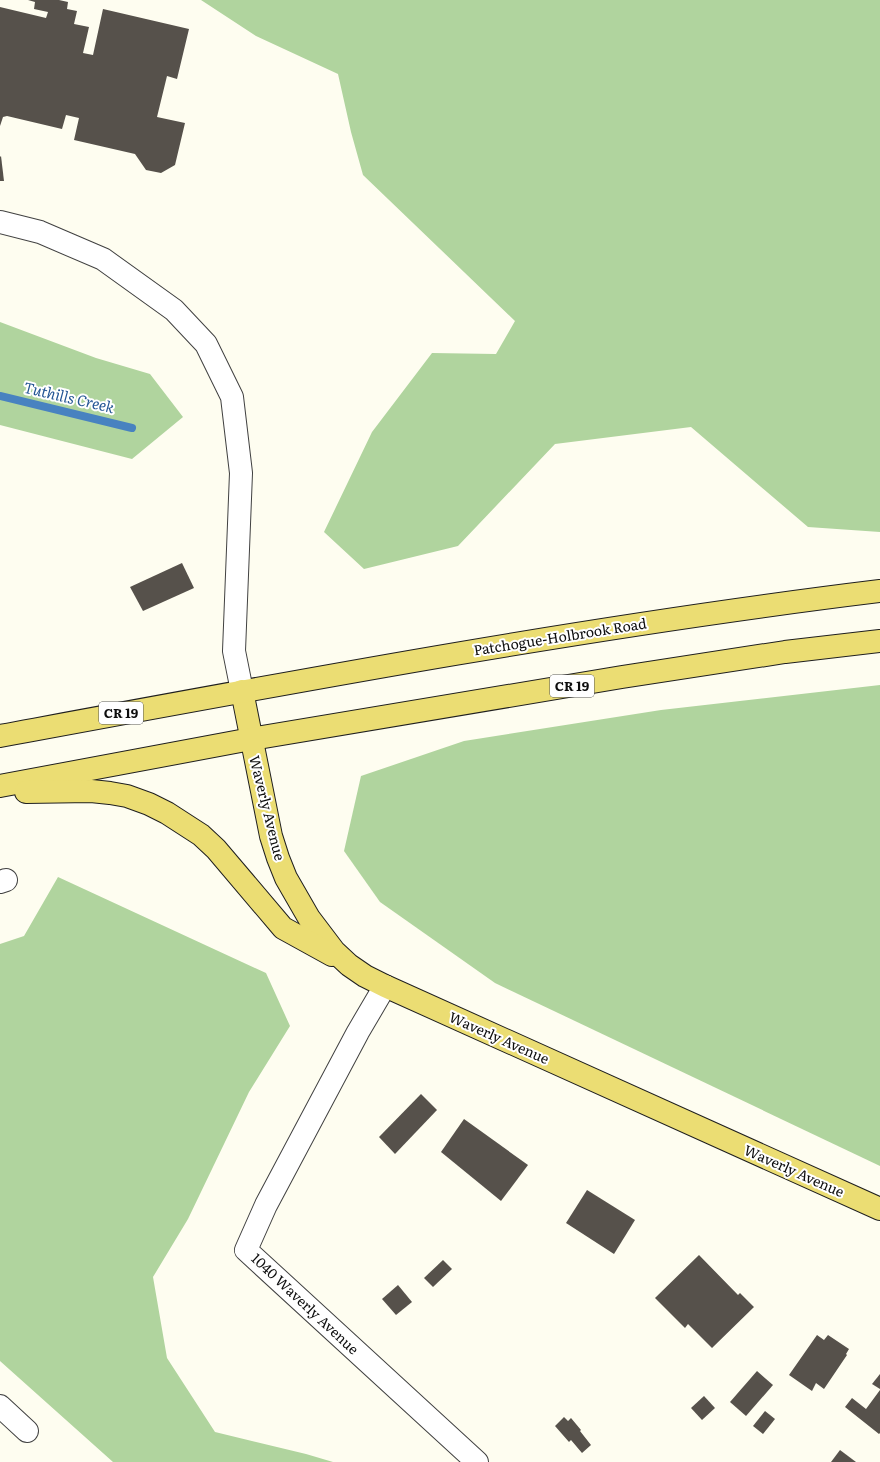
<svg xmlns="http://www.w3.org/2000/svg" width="880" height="1462" font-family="Literata,serif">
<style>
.forest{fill:#b0d49e}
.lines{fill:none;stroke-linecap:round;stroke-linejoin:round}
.stream{stroke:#4882c0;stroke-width:8}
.building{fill:#56514b}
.minor-casing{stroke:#414141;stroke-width:24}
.major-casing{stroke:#1f1f1f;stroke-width:24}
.minor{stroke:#fff;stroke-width:22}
.major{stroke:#ebdd73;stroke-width:22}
.labels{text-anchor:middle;stroke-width:4;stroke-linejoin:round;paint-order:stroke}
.shield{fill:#fff;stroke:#565656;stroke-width:1}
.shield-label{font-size:13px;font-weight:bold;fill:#0e0e0e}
.street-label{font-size:14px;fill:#0e0e0e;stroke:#fff}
.water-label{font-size:15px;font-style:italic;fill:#235594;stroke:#fff}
</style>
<rect width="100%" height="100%" fill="#fefdf0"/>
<g class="forest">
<polygon points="201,0 880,0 880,532 808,527 691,427 555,444 458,546 364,569 324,532 372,432 432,353 496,354 515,321 363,175 351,132 338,74 256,36"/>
<polygon points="0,322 96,358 150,374 183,417 132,459 0,425"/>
<polygon points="880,685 880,1166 495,983 380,902 344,851 361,776 464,741 661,710"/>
<polygon points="58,877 266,973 290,1026 249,1092 188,1219 153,1277 167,1358 215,1432 306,1454 333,1462 113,1462 0,1361 0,944 24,936"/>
</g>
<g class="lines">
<polyline class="stream" points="0,396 132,428"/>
</g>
<g class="building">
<polygon points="28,0 59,0 68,2 67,9 77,11 74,24 89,27 83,53 93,55 103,9 189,29 177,79 167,76 157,117 185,123 175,165 161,173 146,170 135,154 74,140 79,118 66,115 62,129 7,116 3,117 0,126 0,7 46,18 48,12 34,9 35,2"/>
<polygon points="1,156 4,181 0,181 0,157"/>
<polygon points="182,563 194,588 143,611 130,587"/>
<polygon points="421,1094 437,1110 395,1154 379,1137"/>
<polygon points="464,1119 528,1165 501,1201 441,1152"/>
<polygon points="587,1190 635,1220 614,1254 566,1223"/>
<polygon points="699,1255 738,1295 740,1293 754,1307 712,1348 688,1324 685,1328 655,1298"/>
<polygon points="443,1260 452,1269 433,1287 424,1278"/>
<polygon points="398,1285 412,1302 396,1315 382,1299"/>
<polygon points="817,1335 824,1340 828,1335 849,1349 846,1354 847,1355 824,1389 816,1383 812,1391 789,1375"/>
<polygon points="757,1371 773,1385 746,1416 730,1402"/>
<polygon points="880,1374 880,1389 872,1384"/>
<polygon points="880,1390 880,1433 879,1434 845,1407 852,1398 866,1409"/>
<polygon points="704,1396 715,1408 702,1420 691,1408"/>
<polygon points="765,1411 775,1419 763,1434 753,1426"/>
<polygon points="564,1417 568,1421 571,1418 581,1430 580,1431 591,1445 582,1453 571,1440 569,1442 555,1426"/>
<polygon points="840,1450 856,1462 831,1462"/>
</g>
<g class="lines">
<g class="minor-casing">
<g id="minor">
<polyline points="0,222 40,232 103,259 174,310 206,344 232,397 241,473 234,651 242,691"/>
<polyline points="0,882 6,880"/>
<polyline points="385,986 358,1032 266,1205 246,1250 477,1462"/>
<polyline points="0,1406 27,1431"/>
</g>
</g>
<g class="major-casing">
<g id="major">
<polyline points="242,691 271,836 278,858 286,878 309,918 334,951 349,965 365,976 385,986 880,1209"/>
<path d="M0,736C292,682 585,627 880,591"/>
<polyline points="0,786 251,739 622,677 785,652 880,641"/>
<polyline points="26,792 91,791 110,793 127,796 149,804 167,813 201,835 216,849 283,928 332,955"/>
</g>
</g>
<use href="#minor" class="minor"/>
<use href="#major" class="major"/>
</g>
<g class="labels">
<g class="shield">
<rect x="550" y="675" width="44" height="22" rx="3"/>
<rect x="99" y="702" width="44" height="22" rx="3"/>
</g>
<g class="shield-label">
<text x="572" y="691">CR 19</text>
<text x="121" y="718">CR 19</text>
</g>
<g class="street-label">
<text transform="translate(560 637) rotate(-9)" y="5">Patchogue-Holbrook Road</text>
<text transform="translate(267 808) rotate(76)" y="5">Waverly Avenue</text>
<text transform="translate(499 1038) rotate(24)" y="5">Waverly Avenue</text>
<text transform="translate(794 1171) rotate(24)" y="5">Waverly Avenue</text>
<text transform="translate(305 1304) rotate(43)" y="5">1040 Waverly Avenue</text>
</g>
<g class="water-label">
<text transform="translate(69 398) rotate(13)" y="5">Tuthills Creek</text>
</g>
</g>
</svg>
